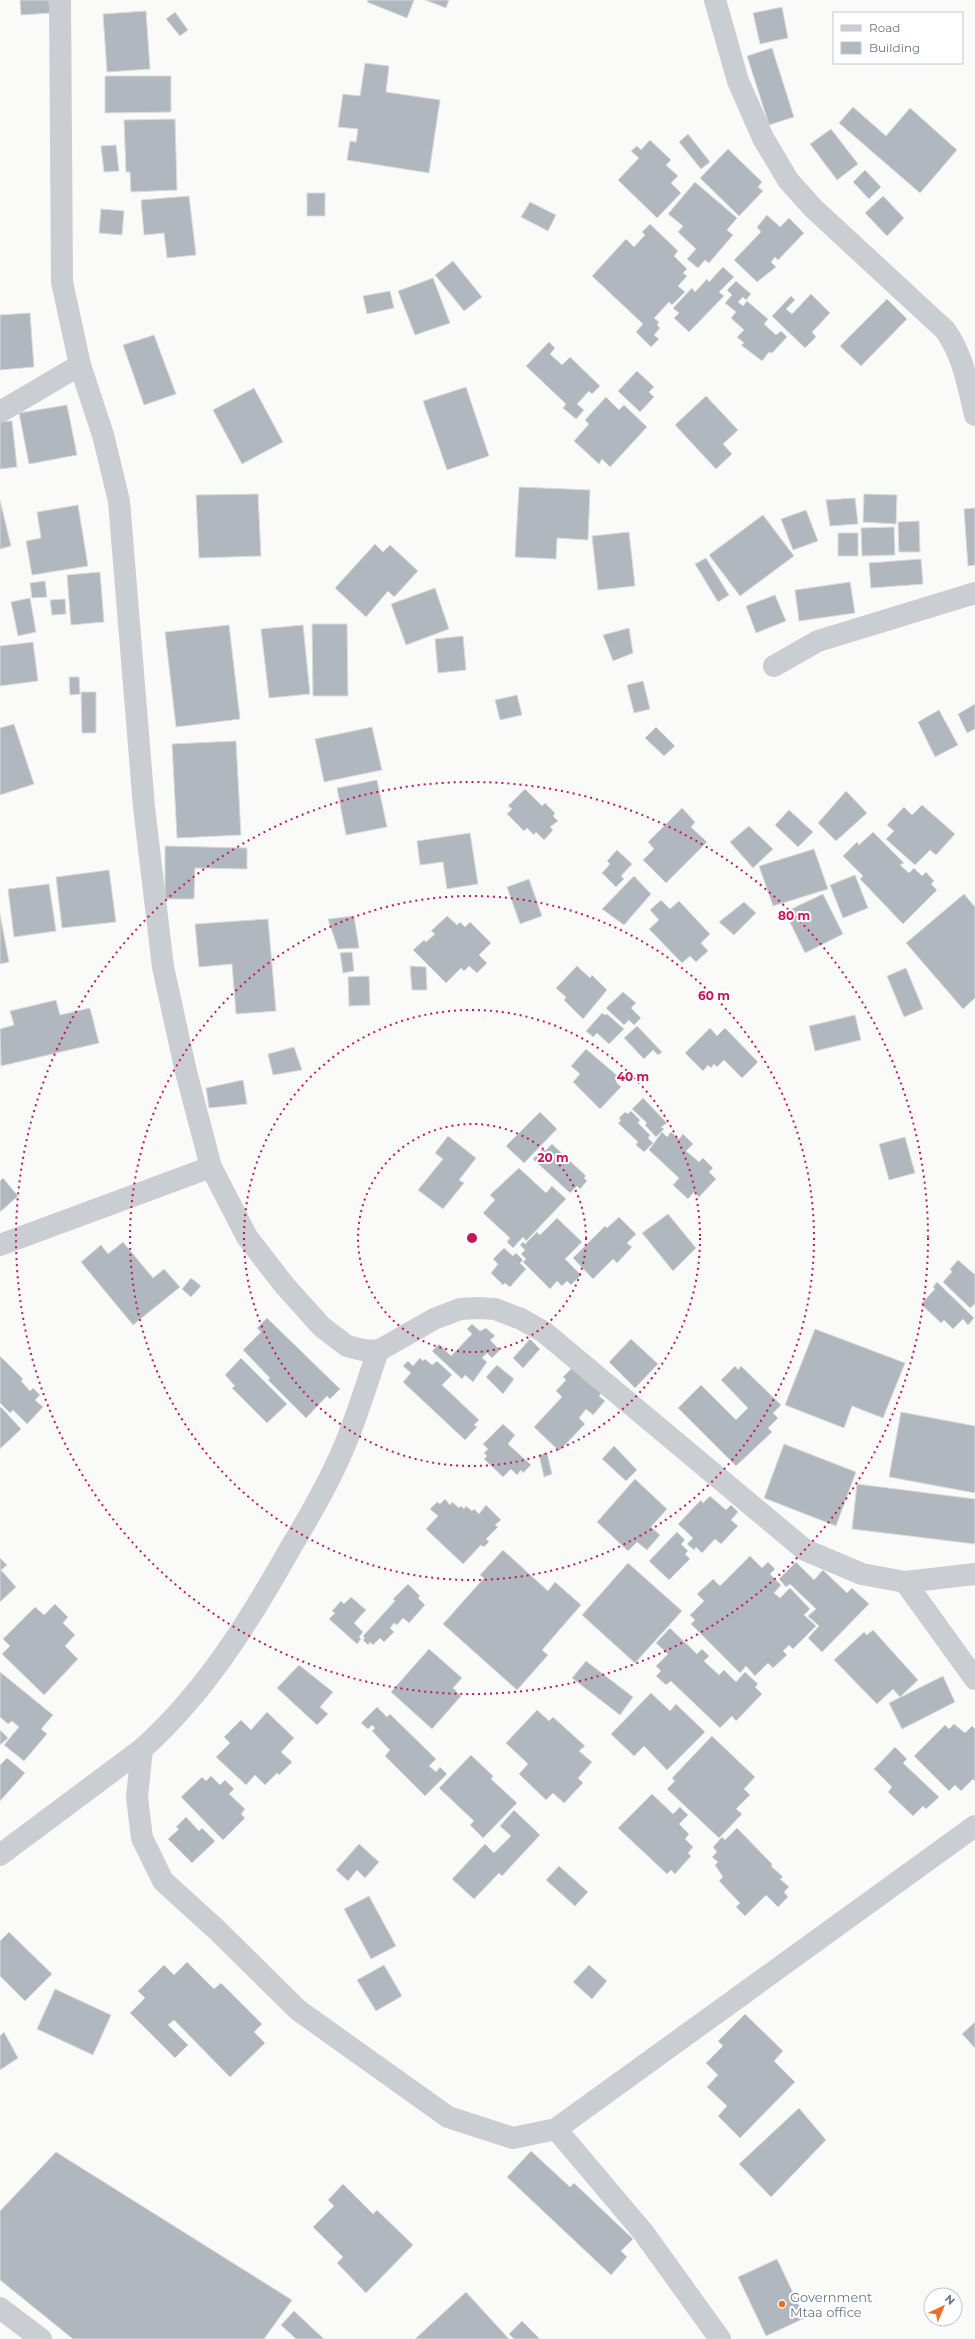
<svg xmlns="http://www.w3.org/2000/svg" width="975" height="2339" font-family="Montserrat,sans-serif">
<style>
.building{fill:#b0b7bf;stroke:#dcdcda}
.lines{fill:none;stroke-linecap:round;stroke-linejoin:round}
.street{stroke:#cacdd1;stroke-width:22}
.ring{fill:none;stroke:#c2185b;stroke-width:2;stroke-dasharray:2 4}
.poi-dot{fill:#ed6e25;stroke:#fff;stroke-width:1.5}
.labels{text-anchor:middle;stroke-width:4;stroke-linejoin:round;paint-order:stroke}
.poi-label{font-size:13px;fill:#67768a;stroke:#fff;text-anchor:start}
.centre{fill:#c2185b;stroke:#fff;stroke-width:2}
.ring-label{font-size:12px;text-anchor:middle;font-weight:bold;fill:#c2185b;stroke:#fff;stroke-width:4;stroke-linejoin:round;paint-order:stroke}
</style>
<rect width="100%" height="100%" fill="#fafaf8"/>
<g class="building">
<polygon points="20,0 49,0 50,13 21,15"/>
<polygon points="368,0 414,0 407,18 367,2"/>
<polygon points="425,0 449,0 446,8"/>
<polygon points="782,7 788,38 760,44 753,13"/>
<polygon points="146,11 150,69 107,72 103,14"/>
<polygon points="175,12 188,30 180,36 166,19"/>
<polygon points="772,48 794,117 769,125 747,56"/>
<polygon points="365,63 389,66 386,92 440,100 429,173 347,160 350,141 356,142 358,129 338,127 343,94 360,96"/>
<polygon points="105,76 171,76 171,112 105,113"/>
<polygon points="853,107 886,136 910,108 957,150 920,193 839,123"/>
<polygon points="175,119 177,190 131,192 130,172 126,172 124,120"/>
<polygon points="831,129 858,164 837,180 810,144"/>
<polygon points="688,134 710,162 701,169 679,142"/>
<polygon points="650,140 671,160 666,165 678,176 671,183 681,193 657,218 618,180 639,158 631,151 637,146 641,150"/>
<polygon points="116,145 119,171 104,172 101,146"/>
<polygon points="728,149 762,182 758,187 763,191 739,216 700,178"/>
<polygon points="865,170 881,187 869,199 853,182"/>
<polygon points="695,182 737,218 727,230 733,235 709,263 705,260 698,268 687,259 696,249 678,232 683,226 668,214"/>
<rect x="307" y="193" width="18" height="23"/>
<polygon points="189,196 196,255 167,258 164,233 144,235 141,200"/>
<polygon points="883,196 904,218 887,236 865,213"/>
<polygon points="530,202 556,215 548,231 521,217"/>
<polygon points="101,209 124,211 122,235 99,233"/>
<polygon points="767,215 780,227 789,218 804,233 778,260 775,257 771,262 776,267 757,282 734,260 761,232 757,227"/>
<polygon points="650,224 678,251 674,256 687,269 683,273 687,276 678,286 685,292 672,305 669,302 654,318 659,322 657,325 660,328 654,335 659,339 651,347 636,332 643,324 592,276 626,239 634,247 645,235 642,232"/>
<polygon points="453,261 482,297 464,311 435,275"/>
<polygon points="723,267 734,277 719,292 724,296 689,332 674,318 679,313 673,308 692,288 695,292 707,279 709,282"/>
<polygon points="433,278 450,323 415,335 398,291"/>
<polygon points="736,281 751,294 746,300 743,297 738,302 743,306 747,301 768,319 764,324 776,335 781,331 787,337 772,353 769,352 762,361 741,345 744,343 737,337 744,330 731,318 736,312 725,303 732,295 727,290"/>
<polygon points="390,291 394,308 367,314 363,296"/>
<polygon points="811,294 830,313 812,332 816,337 805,348 772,316 791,296 795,300 786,309 792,314"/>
<polygon points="887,299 907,319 861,366 840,346"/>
<polygon points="30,313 34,367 0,370 0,315"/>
<polygon points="154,335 176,394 144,405 123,345"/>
<polygon points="549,342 555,348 550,354 562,365 570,357 600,386 592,394 589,391 577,404 584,410 576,419 563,408 566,404 526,366"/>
<polygon points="637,371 654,387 649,392 654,397 640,412 618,391"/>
<polygon points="466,387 489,456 447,470 423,401"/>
<polygon points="254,388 283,442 242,464 213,410"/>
<polygon points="706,396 738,430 723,444 732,454 716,469 675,425"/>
<polygon points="606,397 619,410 624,405 647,427 610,467 602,459 599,464 574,441 589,424 585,420"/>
<polygon points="67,405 77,455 29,464 19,413"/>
<polygon points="12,421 17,467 0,469 0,422"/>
<polygon points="519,487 590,490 588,540 557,538 556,559 515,557"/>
<polygon points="258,494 261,556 199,558 196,495"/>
<polygon points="864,494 897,495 896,524 863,522"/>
<polygon points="855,498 858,524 830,526 826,500"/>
<polygon points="0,500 11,546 0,549"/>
<polygon points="78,505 88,566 32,575 26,541 41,538 37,512"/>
<polygon points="975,508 975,565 968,566 964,509"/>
<polygon points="806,510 818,541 793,550 781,519"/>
<polygon points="763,515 794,556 740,596 709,555"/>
<polygon points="919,521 920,552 899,552 898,522"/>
<polygon points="894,527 895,555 862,556 861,528"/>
<polygon points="629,532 635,586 598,590 592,536"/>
<rect x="838" y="533" width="20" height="23"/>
<polygon points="375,544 383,552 390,545 418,571 394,597 388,591 366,617 335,588"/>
<polygon points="706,558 729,595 718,602 695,564"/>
<polygon points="921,559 923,584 871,588 869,563"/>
<polygon points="100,572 104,622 71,625 67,575"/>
<polygon points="45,581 47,597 32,598 30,583"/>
<polygon points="850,582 855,613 799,621 795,590"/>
<polygon points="435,588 449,629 406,645 391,604"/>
<polygon points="775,595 786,621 756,633 746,606"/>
<polygon points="30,598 36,632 18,636 11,602"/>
<polygon points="65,599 66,614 52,615 50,600"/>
<polygon points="312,624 347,624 348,696 313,696"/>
<polygon points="229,625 240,719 176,727 165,632"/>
<polygon points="303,625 310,694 269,698 261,629"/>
<polygon points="629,628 633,653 613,661 603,635"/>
<polygon points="463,636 466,670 438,673 435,639"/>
<polygon points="33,642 38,681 0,686 0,646"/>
<polygon points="69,677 79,677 80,694 70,695"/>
<polygon points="643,681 650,709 634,713 627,685"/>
<polygon points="81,692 96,692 96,733 82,733"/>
<polygon points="517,695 522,715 500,720 495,700"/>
<polygon points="975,704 975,729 967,733 958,714"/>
<polygon points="939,710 958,745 935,757 918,722"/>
<polygon points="14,724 34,784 0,795 0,728"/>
<polygon points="372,727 382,770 324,782 315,739"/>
<polygon points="656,727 675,746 664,756 645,738"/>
<polygon points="236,741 241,835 177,838 172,744"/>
<polygon points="377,780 387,827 346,835 337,788"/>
<polygon points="525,789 542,806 545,803 555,813 553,816 558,821 550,827 553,830 544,840 536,832 534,835 527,828 524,831 507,814 512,809 508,806"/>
<polygon points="846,791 867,813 836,841 818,823"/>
<polygon points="922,805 955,834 936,855 930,850 915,865 886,839 894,831 887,825 904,807 912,815"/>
<polygon points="682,808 695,822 691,827 707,842 666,883 643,860 654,849 648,842"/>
<polygon points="789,810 813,832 798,847 775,825"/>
<polygon points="749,826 773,849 753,868 730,842"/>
<polygon points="873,832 904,863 900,865 909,873 914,868 922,876 926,872 934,881 931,884 937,890 903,924 860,879 863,876 843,856 857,842 859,845"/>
<polygon points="470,833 478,884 447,889 443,862 420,865 417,841"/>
<polygon points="165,846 247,848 247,869 195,868 194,899 165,899"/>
<polygon points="814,849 828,889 773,906 759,866"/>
<polygon points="617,850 632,864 621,876 624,879 616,887 602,873 610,864 607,861"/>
<polygon points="109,870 116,922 62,928 56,877"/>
<polygon points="855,875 868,908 843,918 830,885"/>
<polygon points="634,876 651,894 624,925 602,909"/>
<polygon points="529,879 542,916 520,924 507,887"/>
<polygon points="49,884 56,931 14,937 8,889"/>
<polygon points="823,894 843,934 805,953 785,912"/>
<polygon points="964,894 975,907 975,998 963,1009 906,943"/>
<polygon points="661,900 670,909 679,901 710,934 701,943 708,951 696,962 690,956 682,963 649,929 659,920 650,910"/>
<polygon points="744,902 756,913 734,935 719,922"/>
<polygon points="0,914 9,962 0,964"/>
<polygon points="354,916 359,948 338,949 328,919"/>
<polygon points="447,916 457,925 460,922 465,927 470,922 491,943 479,955 487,963 477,973 469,966 464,971 461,968 446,983 413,950 424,940 426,942 435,934 431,931"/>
<polygon points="268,919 276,1011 236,1014 232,964 199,967 195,924"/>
<polygon points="352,952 354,971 343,973 340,953"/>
<polygon points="410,966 426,967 427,990 412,990"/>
<polygon points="577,966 590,978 592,975 607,990 583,1019 564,1000 566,997 556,988"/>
<polygon points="906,968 923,1009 904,1017 887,976"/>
<polygon points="369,976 370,1005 349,1006 348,977"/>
<polygon points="623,992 636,1003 631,1008 641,1018 634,1025 629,1020 624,1025 606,1008"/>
<polygon points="56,1000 60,1015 90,1008 99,1043 1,1066 0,1029 14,1025 10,1011"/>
<polygon points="602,1013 605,1015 607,1014 624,1029 609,1044 597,1033 593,1037 586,1031"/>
<polygon points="855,1015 861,1040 815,1051 809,1026"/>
<polygon points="637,1026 662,1052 658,1055 653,1050 644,1059 624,1038"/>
<polygon points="710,1028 717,1036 725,1028 758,1062 742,1078 724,1060 717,1067 714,1064 711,1068 708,1065 703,1071 685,1053"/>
<polygon points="294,1047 302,1070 273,1075 268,1054"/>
<polygon points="586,1049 620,1078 616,1082 621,1087 600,1109 573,1082 580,1074 571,1066"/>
<polygon points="243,1080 247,1104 209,1108 206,1088"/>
<polygon points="643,1098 667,1123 661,1127 664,1129 656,1137 645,1125 647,1123 632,1109"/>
<polygon points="631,1111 640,1120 638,1123 650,1135 648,1138 653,1143 644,1152 636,1145 638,1142 618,1123 621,1121 619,1118 625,1112 628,1114"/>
<polygon points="540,1112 557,1129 524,1163 506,1146"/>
<polygon points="662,1132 667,1137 671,1132 679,1139 683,1134 693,1144 686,1151 699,1162 703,1158 713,1168 709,1172 716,1179 699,1197 694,1192 688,1199 673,1185 679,1178 649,1150"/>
<polygon points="448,1136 476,1158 459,1180 464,1183 443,1209 418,1190 443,1159 435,1153"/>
<polygon points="905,1137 915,1173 889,1180 879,1144"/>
<polygon points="552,1144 586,1176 584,1178 587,1181 580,1189 577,1186 570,1193 533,1159 543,1148 545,1151"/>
<polygon points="519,1168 546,1193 552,1186 566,1199 526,1241 523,1237 513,1248 507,1242 510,1238 483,1213 495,1200 490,1195"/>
<polygon points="3,1178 18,1196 0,1212 0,1181"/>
<polygon points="668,1214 696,1248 673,1271 642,1233"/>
<polygon points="619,1217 636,1234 627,1243 632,1247 617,1263 613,1259 593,1279 573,1258 605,1226 607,1228"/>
<polygon points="557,1218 582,1242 565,1259 581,1275 571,1285 567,1281 562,1286 557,1281 550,1289 523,1262 526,1259 521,1254 525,1250 520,1245 523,1242 525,1244 537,1232 540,1235"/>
<polygon points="123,1242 153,1278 164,1269 180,1287 133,1325 81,1262 101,1245 108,1254"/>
<polygon points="504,1248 513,1256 516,1253 523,1260 520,1263 526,1269 510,1287 505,1283 503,1285 491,1273 498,1264 493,1259"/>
<polygon points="958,1260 974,1274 975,1273 975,1304 970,1308 943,1282 952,1272 950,1269"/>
<polygon points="191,1278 201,1286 191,1297 182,1289"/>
<polygon points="937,1282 974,1318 968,1325 963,1319 953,1329 944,1320 941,1323 921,1304 935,1289 933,1287"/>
<polygon points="267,1318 340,1389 330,1399 327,1396 306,1418 268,1380 270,1378 243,1350 261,1332 257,1328"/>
<polygon points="472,1324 480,1331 486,1328 495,1336 490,1340 500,1350 492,1358 487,1353 482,1358 487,1362 473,1382 465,1375 462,1379 432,1351 439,1344 451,1356 472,1334 467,1329"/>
<polygon points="815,1329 905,1363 883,1418 852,1406 844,1428 785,1405"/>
<polygon points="530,1339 540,1349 523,1368 513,1358"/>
<polygon points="631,1339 658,1364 635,1388 609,1362"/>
<polygon points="0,1356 23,1379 21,1381 30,1391 33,1388 40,1395 35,1400 43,1407 27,1424 13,1410 10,1413 0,1403"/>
<polygon points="241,1358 287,1404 267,1423 232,1388 235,1386 225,1375"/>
<polygon points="420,1358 423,1361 425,1359 432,1365 437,1361 452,1375 442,1385 479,1420 474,1425 477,1427 465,1440 403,1382 411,1373 403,1366 408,1361 413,1366"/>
<polygon points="497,1365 514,1379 503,1394 486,1377"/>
<polygon points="735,1366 738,1370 741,1366 781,1405 773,1413 778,1418 768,1428 772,1432 736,1466 678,1408 701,1385 736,1420 748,1408 721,1380"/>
<polygon points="573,1367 605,1389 599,1396 605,1401 593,1415 586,1409 579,1418 585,1424 559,1451 534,1427 562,1397 556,1391 566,1380 563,1377"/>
<polygon points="1,1407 21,1429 0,1449 0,1408"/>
<polygon points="901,1412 975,1426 975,1493 889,1477"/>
<polygon points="503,1424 515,1435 508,1444 531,1465 523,1473 521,1470 517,1475 511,1469 503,1477 484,1459 487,1456 484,1453 488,1449 483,1444"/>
<polygon points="784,1444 856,1472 836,1526 764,1498"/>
<polygon points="614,1446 637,1470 626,1481 602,1459"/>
<polygon points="547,1453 552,1474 544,1477 539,1455"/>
<polygon points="635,1479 667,1509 651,1527 660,1535 647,1550 637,1542 628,1551 597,1522"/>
<polygon points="857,1484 975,1499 975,1544 852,1529"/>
<polygon points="710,1496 726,1510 731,1505 738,1512 731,1520 738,1526 721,1544 715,1539 702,1553 696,1547 694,1550 687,1544 693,1538 678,1524 701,1500 703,1503"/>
<polygon points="445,1499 450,1505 452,1502 459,1508 461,1506 464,1509 466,1506 472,1511 474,1509 479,1514 486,1505 501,1520 495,1525 498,1527 486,1539 489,1542 484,1547 481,1545 463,1564 426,1529 438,1516 430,1509 437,1502 440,1504"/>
<polygon points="677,1532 685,1540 681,1544 688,1551 685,1554 690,1559 669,1580 649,1561"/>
<polygon points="503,1550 548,1591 555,1582 581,1605 542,1650 548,1655 517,1690 443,1624 484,1578 480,1575"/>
<polygon points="750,1556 762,1568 768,1562 775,1569 770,1574 781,1585 774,1593 780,1598 790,1588 810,1609 804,1615 816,1626 793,1649 789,1645 783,1651 787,1655 773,1668 768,1663 755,1676 746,1666 740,1673 691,1624 695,1620 690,1615 704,1601 697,1594 713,1579 720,1586"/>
<polygon points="0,1558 7,1565 1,1570 16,1587 0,1602"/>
<polygon points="796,1562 814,1580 823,1570 847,1593 852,1588 869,1604 822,1652 808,1638 819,1626 808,1616 816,1609 790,1584 786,1587 779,1579"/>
<polygon points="628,1563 682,1611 635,1663 582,1615"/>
<polygon points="408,1584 420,1596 418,1598 425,1605 409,1623 403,1618 397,1625 394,1623 390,1628 394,1632 384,1642 380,1638 373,1645 370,1642 368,1645 363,1640 365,1638 363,1636 395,1601 393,1599"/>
<polygon points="351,1597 366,1610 354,1623 363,1632 359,1637 361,1639 357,1644 329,1619 335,1613 332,1611 341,1601 344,1604"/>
<polygon points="55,1604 68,1617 63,1623 75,1635 65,1646 78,1659 44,1695 2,1654 10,1646 3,1639 35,1607 44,1615"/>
<polygon points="670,1628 697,1654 702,1649 709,1656 704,1661 719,1675 724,1670 736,1682 745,1672 758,1684 755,1687 762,1694 736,1721 732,1716 720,1728 671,1681 666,1685 656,1676 661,1671 656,1666 668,1654 656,1643"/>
<polygon points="873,1630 918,1680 900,1697 893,1689 877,1704 834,1660 864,1632 867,1635"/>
<polygon points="429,1649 462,1678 453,1688 461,1696 432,1729 391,1692"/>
<polygon points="586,1661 633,1697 620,1715 572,1678"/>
<polygon points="299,1665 333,1692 320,1707 328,1714 317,1725 277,1688"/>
<polygon points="0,1672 53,1715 41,1729 47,1734 24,1761 4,1745 19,1727 12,1721 8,1724 0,1717"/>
<polygon points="943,1676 955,1702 902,1729 889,1703"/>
<polygon points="651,1693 670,1711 676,1704 705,1732 667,1770 644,1746 634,1756 611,1734"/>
<polygon points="377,1707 387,1717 390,1714 436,1759 429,1766 436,1772 440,1767 447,1774 425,1796 385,1756 390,1750 372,1731 375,1728 372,1725 368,1729 361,1723"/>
<polygon points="537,1710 549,1721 553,1717 585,1746 579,1751 592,1762 578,1778 583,1783 564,1803 553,1793 546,1800 519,1774 528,1764 506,1743"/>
<polygon points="267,1712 294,1738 281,1752 292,1762 279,1775 277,1773 265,1785 255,1775 246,1785 216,1757 230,1743 224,1737 241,1720 251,1730"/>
<polygon points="954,1724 965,1733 972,1726 975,1729 975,1781 973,1779 961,1791 955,1785 949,1791 914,1756 945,1725 949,1729"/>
<polygon points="0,1730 8,1738 0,1745"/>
<polygon points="712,1736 755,1777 744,1789 750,1795 736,1809 742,1814 719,1838 667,1789 675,1781 672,1778"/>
<polygon points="895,1747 907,1759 903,1763 939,1797 926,1809 923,1806 913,1816 888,1792 892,1787 874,1769"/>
<polygon points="471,1755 493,1776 491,1779 517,1803 483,1838 470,1825 474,1821 439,1788"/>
<polygon points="7,1758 25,1773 0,1801 0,1765"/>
<polygon points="211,1776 220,1785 225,1780 234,1789 229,1794 245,1809 241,1814 245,1818 223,1840 181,1797 202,1777 206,1781"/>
<polygon points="652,1794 673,1814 680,1807 688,1815 679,1824 689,1834 685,1839 693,1847 688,1853 691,1856 675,1874 671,1870 667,1874 618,1828"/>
<polygon points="514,1810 540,1835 502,1876 499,1873 474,1899 452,1879 485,1844 494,1853 511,1836 500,1826"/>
<polygon points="186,1817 199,1831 202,1828 215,1841 192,1863 168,1839 179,1829 176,1827"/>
<polygon points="737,1828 772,1864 771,1866 783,1877 780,1879 789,1887 784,1892 788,1897 778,1907 766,1895 745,1916 736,1907 740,1903 719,1881 723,1877 715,1865 718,1862 712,1857 717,1852 713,1847 722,1837 725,1840"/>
<polygon points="359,1844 379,1862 365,1878 357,1870 348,1881 336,1870"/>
<polygon points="559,1866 588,1892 575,1906 546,1880"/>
<polygon points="369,1896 396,1946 371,1959 344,1909"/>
<polygon points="9,1932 52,1974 25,2001 0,1976 0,1941"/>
<polygon points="187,1962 214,1989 221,1983 262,2024 254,2032 265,2043 230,2077 174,2020 168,2025 188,2045 175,2058 130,2013 145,1998 138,1991 164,1965 174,1975"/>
<polygon points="384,1965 402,1996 376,2011 357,1980"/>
<polygon points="589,1965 607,1981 592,1999 573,1982"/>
<polygon points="55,1989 111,2015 93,2055 37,2029"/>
<polygon points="745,2014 783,2051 774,2061 795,2082 740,2138 718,2116 727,2106 707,2087 718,2075 706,2063 723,2046 718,2041"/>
<polygon points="975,2022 975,2048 962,2034"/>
<polygon points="4,2032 18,2058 0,2070 0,2036"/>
<polygon points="799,2108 826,2140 771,2197 739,2164"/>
<polygon points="531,2151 570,2187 574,2183 633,2239 621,2251 627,2257 611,2275 507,2177"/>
<polygon points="56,2152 292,2300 264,2339 73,2339 0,2280 0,2211"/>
<polygon points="343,2184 373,2214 377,2210 413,2245 366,2293 337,2263 343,2257 313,2227 334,2206 328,2200"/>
<polygon points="777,2259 805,2318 766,2336 738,2277"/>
<polygon points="466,2292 509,2339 415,2339"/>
<polygon points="294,2311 324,2339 296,2339 281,2325"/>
<polygon points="522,2321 540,2339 514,2339 509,2334"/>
</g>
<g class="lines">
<g class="street">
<polyline points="60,0 62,282 80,365 103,435 119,501 144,807 163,967 186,1072 211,1167 247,1237 285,1286 322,1327 347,1346 363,1350 378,1351 434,1319 460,1309 478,1308 495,1309 521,1319 544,1332 805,1550 862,1574 905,1582 975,1574"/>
<path d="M715,0L738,81L763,138L788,180L813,208L945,330C963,355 968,385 975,415"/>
<polyline points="0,412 80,365"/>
<polyline points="774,666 818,641 975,593"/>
<polyline points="0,1245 211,1167"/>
<polyline points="905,1582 975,1679"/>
<polyline points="142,1749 137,1797 142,1838 163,1881 217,1930 298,2010 448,2117 513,2138 556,2129 975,1826"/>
<path d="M0,1855L142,1749C205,1693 250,1620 291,1547C309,1517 327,1486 341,1454C356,1421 366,1385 378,1351"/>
<polyline points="556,2129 643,2232 720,2339"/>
<polyline points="0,2308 41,2339"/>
</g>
</g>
<g class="ring">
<circle cx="472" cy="1238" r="114"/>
<circle cx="472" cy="1238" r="228"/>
<circle cx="472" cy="1238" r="342"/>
<circle cx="472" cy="1238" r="456"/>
</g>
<circle class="poi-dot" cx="782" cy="2304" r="4"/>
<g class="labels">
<g class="poi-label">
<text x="790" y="2302">Government<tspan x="790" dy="15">Mtaa office</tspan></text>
</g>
</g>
<circle cx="472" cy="1238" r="6" class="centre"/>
<g class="ring-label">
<text x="794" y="920">80 m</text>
<text x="714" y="1000">60 m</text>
<text x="633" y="1081">40 m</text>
<text x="553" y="1162">20 m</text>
</g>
<rect x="833" y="12" width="130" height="52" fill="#ffffff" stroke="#c2c8d0"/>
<rect x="841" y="25" width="20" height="6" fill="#cacdd1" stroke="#c2c8d0"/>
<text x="869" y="32" font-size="12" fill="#67768a">Road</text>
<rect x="841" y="42" width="20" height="12" fill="#b0b7bf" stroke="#c2c8d0"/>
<text x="869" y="52" font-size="12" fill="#67768a">Building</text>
<g transform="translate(943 2307) rotate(44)"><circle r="19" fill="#ffffff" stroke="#c2c8d0"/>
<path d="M0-3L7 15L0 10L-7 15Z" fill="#ed6e25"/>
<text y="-6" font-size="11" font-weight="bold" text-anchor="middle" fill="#67768a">N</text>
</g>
</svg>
